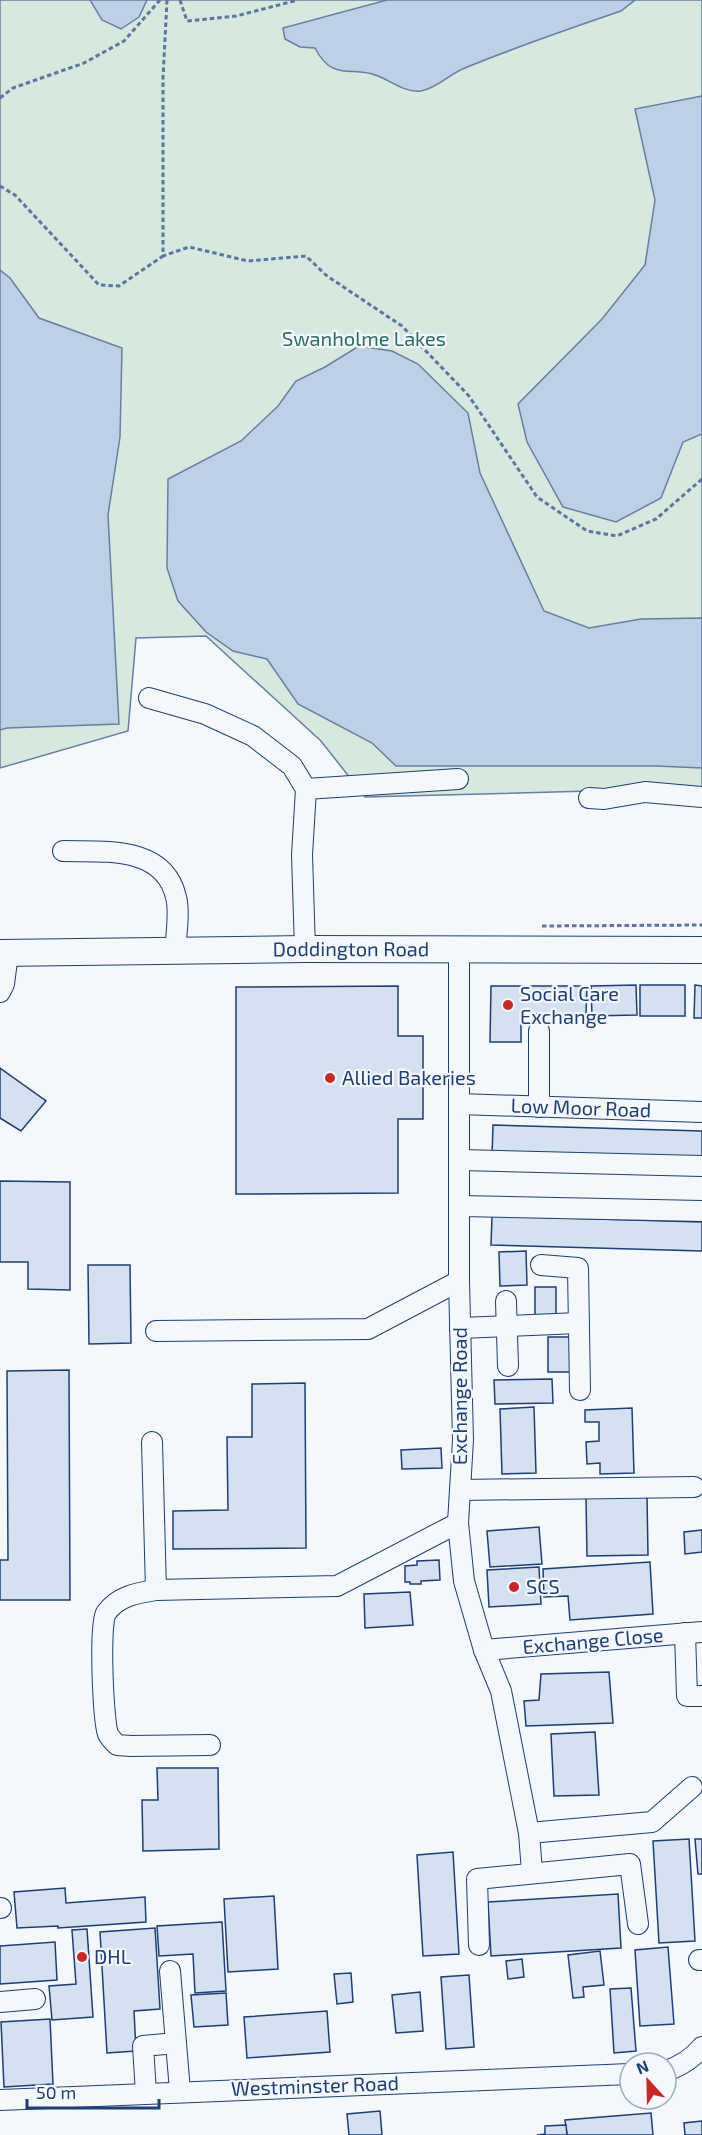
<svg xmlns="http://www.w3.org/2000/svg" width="702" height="2135" font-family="'Exo 2',sans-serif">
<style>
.green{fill:#d7e8df;stroke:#687fa3;stroke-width:1.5}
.water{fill:#bed0e5;stroke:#687fa3;stroke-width:1.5}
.building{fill:#d5e0f0;stroke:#1d3f73;stroke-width:1.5}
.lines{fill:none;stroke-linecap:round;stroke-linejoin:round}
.minor-casing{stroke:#1d3f73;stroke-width:22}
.major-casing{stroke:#1d3f73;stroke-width:28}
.path{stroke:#5e769c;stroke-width:3;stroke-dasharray:4.5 3;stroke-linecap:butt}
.minor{stroke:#f4f7fb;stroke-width:20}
.major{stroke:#f4f7fb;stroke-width:26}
.poi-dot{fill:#c62828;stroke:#f4f7fb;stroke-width:2}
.labels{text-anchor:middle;stroke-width:4.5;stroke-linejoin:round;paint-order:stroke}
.park-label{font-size:20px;fill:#2c6c60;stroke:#f4f7fb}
.street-label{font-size:20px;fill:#1d3f73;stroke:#f4f7fb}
.poi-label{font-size:20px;fill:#1d3f73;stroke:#f4f7fb;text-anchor:start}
</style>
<rect width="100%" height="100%" fill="#f4f7fb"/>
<polygon class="green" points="0,0 702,0 702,788 365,797 321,741 206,636 136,638 128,731 0,768"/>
<g class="water">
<polygon points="90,0 147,0 139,17 121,29 102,20"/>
<path d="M387,0H635L621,11C568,29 516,47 465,68C449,74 438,88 421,91C406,93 391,81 378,76C352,65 333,83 315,48L300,47L285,39L283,28Z"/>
<polygon points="702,96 702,434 683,442 661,498 616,522 563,507 527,442 518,404 602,319 645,265 655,200 635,109"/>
<polygon points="0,270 10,278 39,318 122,348 120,437 108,515 119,724 7,728 0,730"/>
<polygon points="359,346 392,351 418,364 468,413 480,473 544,611 589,628 641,619 702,618 702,768 657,766 396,766 372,743 298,704 267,659 233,651 206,632 178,601 167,568 168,479 241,441 278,406 296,381 325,367"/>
</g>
<g class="building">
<polygon points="636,985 637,1015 592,1016 591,986"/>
<rect x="640" y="985" width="45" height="31"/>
<polygon points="695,985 702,986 702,1018 694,1018"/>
<polygon points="398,986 398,1036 423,1036 423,1119 398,1119 398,1193 236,1194 236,987"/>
<polygon points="491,986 587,986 586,1014 521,1014 521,1042 490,1042"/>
<polygon points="0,1068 46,1101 21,1131 0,1118"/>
<polygon points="493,1125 702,1131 702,1163 492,1157"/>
<polygon points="0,1181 70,1182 70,1290 28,1289 28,1262 0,1262"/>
<polygon points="492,1216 702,1222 702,1251 491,1245"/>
<polygon points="526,1251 527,1285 500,1286 499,1252"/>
<polygon points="88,1265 130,1265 131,1343 89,1344"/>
<rect x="535" y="1287" width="21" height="30"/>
<rect x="548" y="1337" width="22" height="35"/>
<polygon points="69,1370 70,1600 0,1600 0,1560 8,1560 7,1371"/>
<polygon points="552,1379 553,1403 495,1404 494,1380"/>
<polygon points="305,1383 306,1548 173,1549 173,1511 228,1510 227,1437 252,1437 252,1384"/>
<polygon points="534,1407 536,1473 502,1474 500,1409"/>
<polygon points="632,1408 634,1473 600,1474 600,1463 587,1464 586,1442 599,1441 599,1422 585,1422 585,1410"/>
<polygon points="441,1448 442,1468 402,1469 401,1450"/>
<polygon points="647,1496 648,1555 587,1556 586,1498"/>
<polygon points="539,1527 542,1564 490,1567 487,1531"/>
<polygon points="702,1530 702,1552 685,1554 684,1532"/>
<polygon points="439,1560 440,1580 421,1581 421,1584 410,1584 410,1582 405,1582 405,1566 417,1565 417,1561"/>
<polygon points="650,1562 653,1614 570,1620 568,1596 544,1597 543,1569"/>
<polygon points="539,1567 541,1604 489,1607 487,1570"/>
<polygon points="410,1592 413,1625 365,1628 364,1594"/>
<polygon points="609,1672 613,1723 526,1726 524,1701 539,1700 541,1674"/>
<polygon points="595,1732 599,1795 554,1796 551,1734"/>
<polygon points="157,1768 218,1768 219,1849 143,1851 142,1800 158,1800"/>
<polygon points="689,1839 695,1941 659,1943 653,1841"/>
<polygon points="695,1839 702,1839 702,1874 698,1874"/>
<polygon points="453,1852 459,1954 423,1956 417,1855"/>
<polygon points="65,1888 66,1903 145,1897 146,1922 58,1928 58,1926 17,1928 14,1892"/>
<polygon points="618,1894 621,1948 491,1956 488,1902"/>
<polygon points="274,1896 278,1969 228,1972 224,1899"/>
<polygon points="222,1922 226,1991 195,1993 193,1954 159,1956 157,1926"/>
<polygon points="155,1928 160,2009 134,2011 136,2051 107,2053 100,1932"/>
<polygon points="87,1929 93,2017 52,2020 49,1986 76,1984 72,1930"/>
<polygon points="55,1942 57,1980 0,1984 0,1946"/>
<polygon points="668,1947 674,2024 640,2026 635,1950"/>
<polygon points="600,1951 604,1985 583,1987 584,1997 573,1998 568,1955"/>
<polygon points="522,1959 524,1977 508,1979 506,1961"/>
<polygon points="351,1973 353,2002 337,2004 334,1974"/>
<polygon points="469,1975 474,2047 446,2049 441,1977"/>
<polygon points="631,1988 636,2051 614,2053 610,1989"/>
<polygon points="420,1992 423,2031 396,2033 392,1995"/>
<polygon points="226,1993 228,2025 194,2027 191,1995"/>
<polygon points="327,2011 330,2052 247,2058 244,2017"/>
<polygon points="50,2019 53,2084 4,2087 1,2022"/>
<polygon points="380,2111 382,2135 349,2135 347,2114"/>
<polygon points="651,2113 653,2135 567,2135 565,2120"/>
<polygon points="702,2121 702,2135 685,2135 684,2123"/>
<polygon points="566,2125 567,2135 537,2135 545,2134 545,2126"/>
</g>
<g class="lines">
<g class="minor-casing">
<g id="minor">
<polyline points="149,698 205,714 253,736 292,766 306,789 302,855 305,949"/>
<polyline points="306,789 458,779"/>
<polyline points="589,798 604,799 645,792 702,797"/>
<path d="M63,851C104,852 164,845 176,897C180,911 176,937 175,952"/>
<polyline points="459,950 459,1281 463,1440 458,1523 464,1581 484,1650 501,1691 529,1833 532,1872"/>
<polyline points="0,992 4,984 8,953"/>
<polyline points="459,1104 702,1112"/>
<polyline points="539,1107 539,1031"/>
<polyline points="460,1160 702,1166"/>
<polyline points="460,1206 702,1211"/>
<polyline points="541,1265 578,1268 580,1390"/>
<polyline points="506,1301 508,1366"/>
<polyline points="460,1328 579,1323"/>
<polyline points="156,1331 368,1329 459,1281"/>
<polyline points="152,1442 156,1590"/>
<polyline points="460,1490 694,1487"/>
<polyline points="685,1633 687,1696 702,1696"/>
<polyline points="484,1650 702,1632"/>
<path d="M210,1745L131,1746L117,1745C114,1742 110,1738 108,1734C103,1720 99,1623 106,1613C118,1596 137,1593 156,1590L337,1586L458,1523"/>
<polyline points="529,1833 652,1822 692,1787"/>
<polyline points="0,1908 1,1908"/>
<polyline points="479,1945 477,1879 630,1864 638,1924"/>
<polyline points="699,1960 702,1960"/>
<polyline points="170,1971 180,2091"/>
<polyline points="0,2002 35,1999"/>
<path d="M666,2071C681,2066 692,2059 702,2047"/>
<polyline points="146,2093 143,2046 176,2043"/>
<polyline points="0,2100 630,2074"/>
</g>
</g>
<g class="major-casing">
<g id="major">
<path id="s1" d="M0,953L305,949L702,950"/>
</g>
</g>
<g class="path">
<polyline points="167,0 163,78 163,256 189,247 248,261 306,256 327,276 402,326 469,396 537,497 587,531 617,536 656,519 702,479"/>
<polyline points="180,0 187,21 236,16 298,0"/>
<polyline points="0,98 13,88 84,63 124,41 160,0"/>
<polyline points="0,186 15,195 99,285 119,286 163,256"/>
<polyline points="542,926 702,925"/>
</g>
<use href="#minor" class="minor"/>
<use href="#major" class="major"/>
</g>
<g class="poi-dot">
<circle cx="508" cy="1005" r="6"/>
<circle cx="330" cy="1078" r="6"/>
<circle cx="514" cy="1587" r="6"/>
<circle cx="82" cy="1957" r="6"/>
</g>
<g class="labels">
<g class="park-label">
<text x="364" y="346">Swanholme Lakes</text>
</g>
<g class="street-label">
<text dy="7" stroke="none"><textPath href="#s1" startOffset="351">Doddington Road</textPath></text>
<text transform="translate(581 1108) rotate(2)" y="7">Low Moor Road</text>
<text transform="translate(460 1396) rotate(-90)" y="7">Exchange Road</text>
<text transform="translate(593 1641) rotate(-5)" y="7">Exchange Close</text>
<text transform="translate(315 2086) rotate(-2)" y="7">Westminster Road</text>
</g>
<g class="poi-label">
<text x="520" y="1001">Social Care<tspan x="520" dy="23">Exchange</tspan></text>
<text x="342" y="1085">Allied Bakeries</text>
<text x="526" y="1594">SCS</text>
<text x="94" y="1964">DHL</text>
</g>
</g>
<g transform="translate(648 2081) rotate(338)"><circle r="28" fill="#f4f7fb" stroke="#9eadc5" stroke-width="1.5"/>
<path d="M0-4.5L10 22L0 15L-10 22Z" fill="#c62828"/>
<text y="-9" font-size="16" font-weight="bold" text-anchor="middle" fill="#1d3f73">N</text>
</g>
<path d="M27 2099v9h132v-9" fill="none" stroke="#1d3f73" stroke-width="3"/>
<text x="36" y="2099" font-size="18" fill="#1d3f73" stroke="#f4f7fb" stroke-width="4.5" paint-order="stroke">50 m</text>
</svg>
